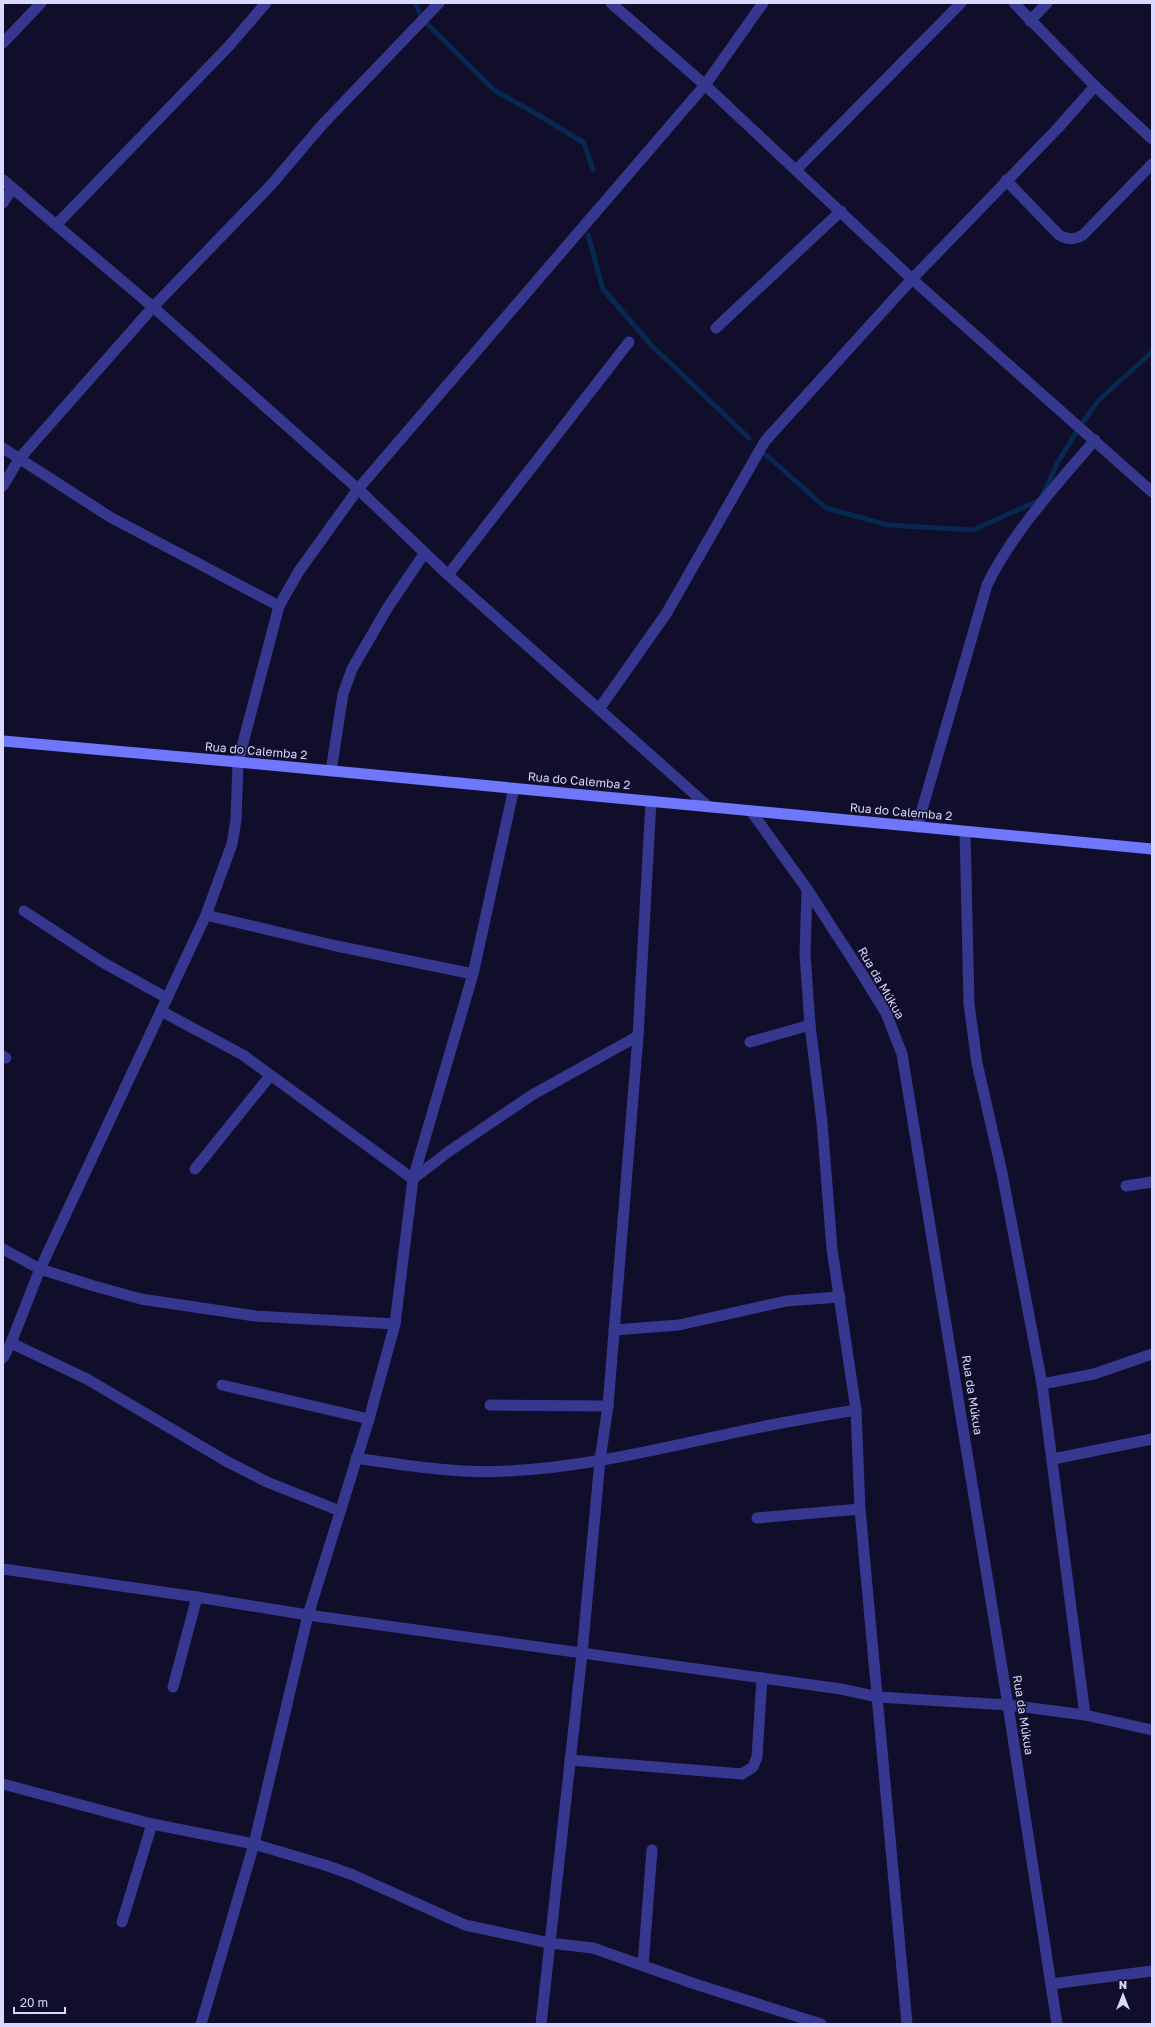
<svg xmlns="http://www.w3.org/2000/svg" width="1155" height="2027" font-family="'Golos Text',sans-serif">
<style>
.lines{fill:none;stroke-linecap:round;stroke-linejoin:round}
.stream{stroke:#072851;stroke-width:5}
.minor{stroke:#35388e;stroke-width:11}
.tertiary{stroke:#35388e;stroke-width:11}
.secondary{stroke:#6f77ff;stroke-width:11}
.labels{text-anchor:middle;stroke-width:3;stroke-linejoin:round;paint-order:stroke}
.street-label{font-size:12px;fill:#d9d8ff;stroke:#110e2b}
</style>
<rect width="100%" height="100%" fill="#110e2b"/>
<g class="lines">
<g class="stream">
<polyline points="415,3 423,20 494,90 540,116 584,143 593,170"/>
<polyline points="588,235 603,289 652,346 749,438"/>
<polyline points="766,455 826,508 888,525 973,530 1040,500 1058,462 1080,426 1099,400 1152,352"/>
</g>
<g class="minor">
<polyline points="611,3 705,85 912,279 1152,492"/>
<polyline points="1014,3 1095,86 1152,139"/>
<polyline points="1030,21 1047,3"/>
<polyline points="3,43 41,3"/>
<polyline points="796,170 961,3"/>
<polyline points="3,180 153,307 358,489 448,575 709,807"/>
<path d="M1006,180L1059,235C1068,240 1074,240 1083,235L1152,164"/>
<polyline points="3,203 12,189"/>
<polyline points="57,224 229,46 266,3"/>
<polyline points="716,328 841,211"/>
<polyline points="3,448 110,517 279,606"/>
<polyline points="3,486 19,459 153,307 271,185 322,125 439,3"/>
<polyline points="448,575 629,342"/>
<polyline points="599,709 666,614 765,441 912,279 1058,128 1095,86"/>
<polyline points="331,771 343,694 352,669 388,607 424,554"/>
<path d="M917,827L987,585C1012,533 1058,483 1095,440"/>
<polyline points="965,831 969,1004 977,1063 1002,1173 1042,1384 1085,1715"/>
<polyline points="807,889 805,954 810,1025 822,1122 832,1249 856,1410 860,1509 907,2024"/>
<polyline points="24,911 102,962 167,998"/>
<polyline points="206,915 332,945 473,974"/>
<polyline points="161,1011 243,1055 413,1179 448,1152 532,1095 638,1036"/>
<polyline points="750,1042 810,1025"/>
<polyline points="3,1056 6,1058"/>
<polyline points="195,1169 270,1076"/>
<polyline points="1126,1186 1152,1182"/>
<polyline points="3,1249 40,1269 94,1286 141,1299 255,1316 395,1324"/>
<polyline points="614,1330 679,1325 786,1301 840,1297"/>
<polyline points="11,1343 87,1379 226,1461 267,1482 340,1511"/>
<polyline points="3,1358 11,1343 40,1269 206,915 232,844 236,820 238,762 279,606 299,571 358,489 705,85 763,3"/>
<polyline points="1042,1384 1094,1374 1152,1354"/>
<polyline points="222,1385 369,1419"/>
<polyline points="490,1405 608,1406"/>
<path d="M356,1458C403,1465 459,1474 507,1471C595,1467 681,1443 766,1426C796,1420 826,1415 856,1410"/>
<polyline points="1053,1459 1152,1439"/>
<polyline points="757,1518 860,1509"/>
<polyline points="3,1569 197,1597 308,1615 841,1689 878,1697 1008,1705 1085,1715 1152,1730"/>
<polyline points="173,1687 197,1597"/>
<polyline points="570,1760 742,1774 753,1767 757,1757 762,1678"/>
<polyline points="3,1784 152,1824 254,1844 328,1866 353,1875 465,1925 549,1943 593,1948 692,1983 821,2024"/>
<polyline points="122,1922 152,1824"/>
<polyline points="643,1965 652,1850"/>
<polyline points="1051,1984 1152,1971"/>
<polyline points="201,2024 254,1844 308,1615 369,1419 395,1324 413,1179 473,974 514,788"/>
<polyline points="541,2024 582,1654 600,1460 608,1406 638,1036 651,801"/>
</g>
<polyline class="tertiary" points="751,811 807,889 862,974 886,1013 902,1054 1008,1705 1057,2024"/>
<polyline class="secondary" points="3,741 238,762 1152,849"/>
</g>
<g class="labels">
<g class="street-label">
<text transform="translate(256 751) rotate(5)" y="4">Rua do Calemba 2</text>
<text transform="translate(579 781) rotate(5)" y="4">Rua do Calemba 2</text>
<text transform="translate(901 812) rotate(5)" y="4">Rua do Calemba 2</text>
<text transform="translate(881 983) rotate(60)" y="4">Rua da Múkua</text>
<text transform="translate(972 1395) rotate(81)" y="4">Rua da Múkua</text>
<text transform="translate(1023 1715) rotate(81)" y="4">Rua da Múkua</text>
</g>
</g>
<rect width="1155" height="2027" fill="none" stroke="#d9d8ff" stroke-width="8"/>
<g transform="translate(1123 1995)" stroke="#110e2b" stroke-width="3" paint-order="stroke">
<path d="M0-3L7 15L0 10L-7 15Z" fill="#d9d8ff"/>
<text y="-6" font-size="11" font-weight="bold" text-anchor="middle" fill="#d9d8ff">N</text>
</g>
<path d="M14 2007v6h51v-6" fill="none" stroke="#d9d8ff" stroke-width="2"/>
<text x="20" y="2007" font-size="12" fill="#d9d8ff" stroke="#110e2b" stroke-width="3" paint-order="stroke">20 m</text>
</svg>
